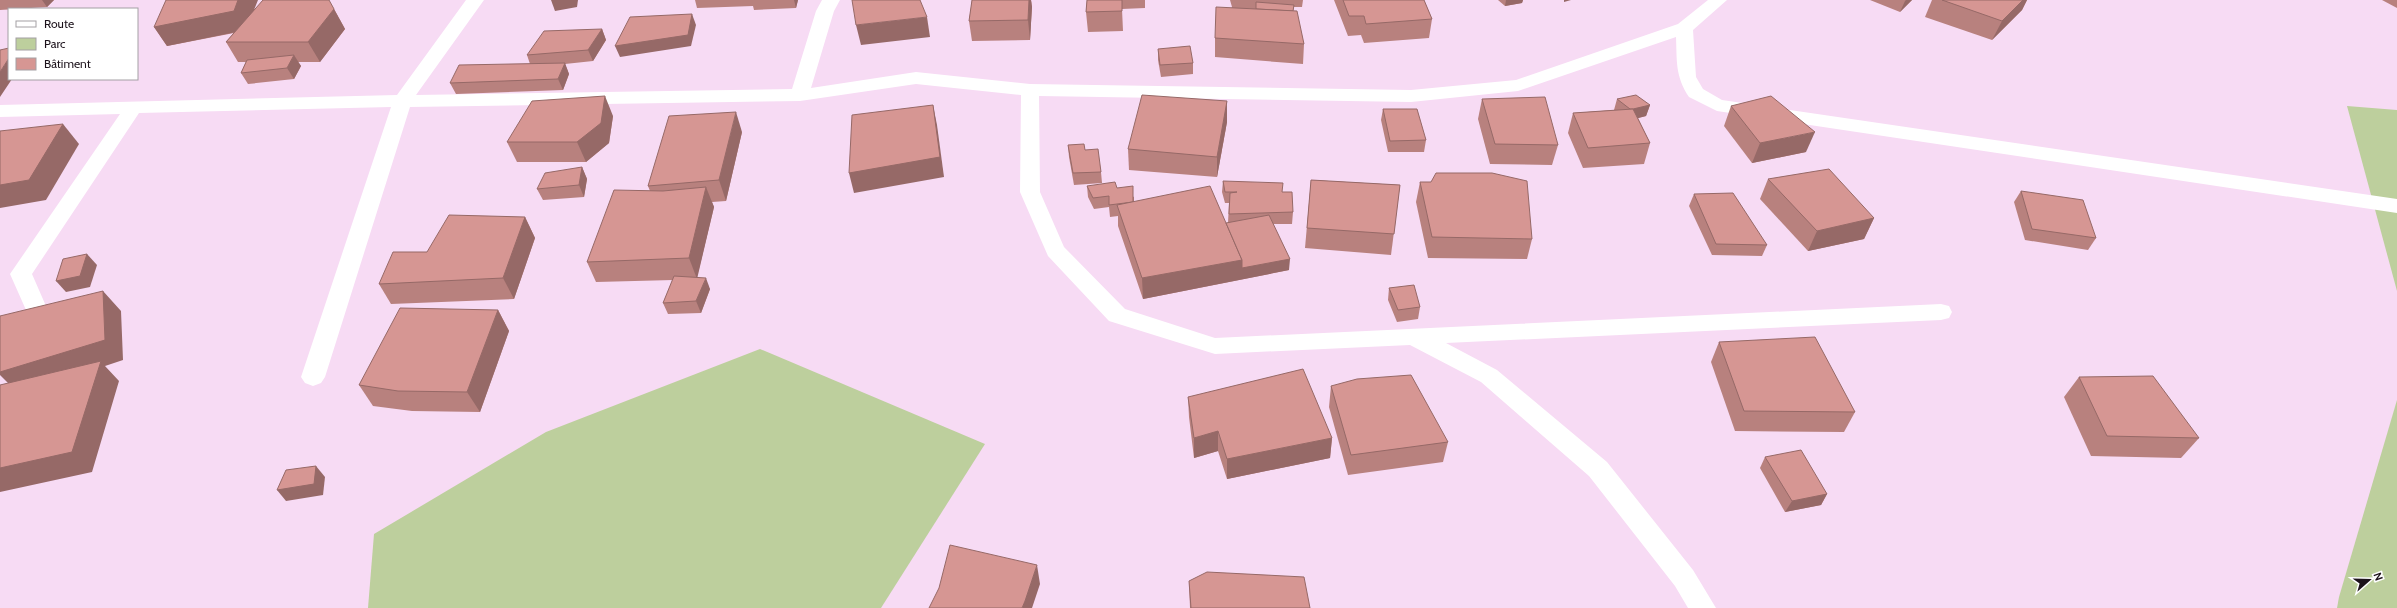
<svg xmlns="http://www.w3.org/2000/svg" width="2397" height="608" font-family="Cabin,sans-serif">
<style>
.green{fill:#bdcf9d}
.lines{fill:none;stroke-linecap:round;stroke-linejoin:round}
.street{fill:#fff;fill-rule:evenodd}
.wall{fill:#b8817e}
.shaded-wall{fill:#966967}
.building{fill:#d69693;stroke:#966967}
</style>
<rect width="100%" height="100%" fill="#f7dbf4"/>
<g class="green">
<polygon points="2347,106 2397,110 2397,291"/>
<polygon points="760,349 985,444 881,608 368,608 374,534 546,432"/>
<polygon points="2397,400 2397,608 2337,608 2339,597"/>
</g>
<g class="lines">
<path class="street" d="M466,0H484L416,95L792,89L816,11L822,0H840L834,11L811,88L916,72L1030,84L1411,90L1516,80L1678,24L1708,0H1727L1693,30L1696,77L1703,89L1722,100L2397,199V213L1717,111L1689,97C1675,76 1677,61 1676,37L1518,91L1411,102L1039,96L1040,192L1064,247L1125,309L1215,338L1941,304L1949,306L1952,312L1949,318L1941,320L1446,343L1497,370L1607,462L1693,570L1716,608H1688L1675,586L1589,476L1481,382L1410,345L1215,354L1109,321L1048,256L1020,192L1021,95L916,84L800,101L410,107L325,377L321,383L313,386L305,383L301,377L391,107L139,113L32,274L49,313L46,319L38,321L30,319L10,274L120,114L0,117V105L397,95Z"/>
</g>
<g class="wall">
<polygon points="0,0 54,0 47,7 0,10"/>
<polygon points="695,0 798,0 796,8 754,10 753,6 697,8"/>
<polygon points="972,0 1031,0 1032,7 1030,40 972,41 969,21"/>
<polygon points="1087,0 1145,0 1145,8 1122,9 1123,31 1088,32 1086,12"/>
<polygon points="1230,0 1303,0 1302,7 1294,7 1293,11 1304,44 1303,64 1215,57 1215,38 1232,7"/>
<polygon points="1334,0 1424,0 1432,19 1429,38 1364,43 1361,35 1348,36"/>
<polygon points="1498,0 1523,0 1522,3 1505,6"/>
<polygon points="1870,0 1912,0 1900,12"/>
<polygon points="1932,0 2027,0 2022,10 1992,40 1925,17"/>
<polygon points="2382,0 2397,0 2397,8"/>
<polygon points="254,9 334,9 345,29 320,62 298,62 301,66 294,79 248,84 241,73 246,62 238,62 226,42 234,33 167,46 154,27"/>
<polygon points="602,29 606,40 593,61 565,64 569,74 563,90 456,94 450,83 530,64 527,55"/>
<polygon points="1158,49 1193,63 1193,74 1161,77 1158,60"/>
<polygon points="1482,99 1558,145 1552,165 1490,164 1478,119"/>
<polygon points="1617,99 1650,105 1646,116 1638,118 1650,143 1644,164 1583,168 1568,133 1573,113 1614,110"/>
<polygon points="1227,101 1227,122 1217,177 1129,170 1128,149"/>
<polygon points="1731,106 1806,152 1752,163 1724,126"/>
<polygon points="1383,109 1426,140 1424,152 1388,152 1381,120"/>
<polygon points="613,116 609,143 586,162 517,162 507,142"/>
<polygon points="742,132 726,201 712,202 714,207 697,277 710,289 701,313 668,314 663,303 673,280 596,282 587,262 650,191 648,186"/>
<polygon points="1068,145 1085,150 1101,172 1102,183 1074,185 1069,157"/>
<polygon points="582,167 587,179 584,197 543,200 537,189"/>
<polygon points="1768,179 1874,218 1864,239 1808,251 1760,199"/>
<polygon points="1311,180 1400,185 1391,255 1305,248"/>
<polygon points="1223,181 1282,192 1293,212 1292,224 1273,224 1289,270 1143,299 1118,226 1118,216 1110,217 1109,207 1094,209 1088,197 1087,186 1117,188 1134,197 1134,202 1226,223 1228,223 1229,203 1225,203 1222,192"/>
<polygon points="1420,182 1532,239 1527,259 1428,258 1416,202"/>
<polygon points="2021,191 2096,238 2088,250 2025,240 2014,202"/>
<polygon points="1694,194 1767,245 1762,256 1712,255 1689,206"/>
<polygon points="525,217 535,238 514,299 391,304 379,284 427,252"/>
<polygon points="1389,288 1420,307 1418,319 1397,322 1388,300"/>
<polygon points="498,310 509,331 480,412 412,411 373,406 359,385"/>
<polygon points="1719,342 1855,412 1844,432 1735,431 1711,362"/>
<polygon points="2079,377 2199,438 2181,458 2091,456 2064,397"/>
<polygon points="1331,386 1448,442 1443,462 1348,475 1329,407"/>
<polygon points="1188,397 1332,438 1330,458 1227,479 1218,451 1194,458 1189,417"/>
<polygon points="1765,457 1827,494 1821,505 1785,512 1760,468"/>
<polygon points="1189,581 1310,608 1190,608"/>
</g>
<g class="shaded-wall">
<polygon points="42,0 54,0 47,7"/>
<polygon points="238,0 258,0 246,30 167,46 154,27"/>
<polygon points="551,0 578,0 577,7 555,11"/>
<polygon points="794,0 798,0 796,8"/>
<polygon points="1029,0 1031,0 1032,7 1030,40 1028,20"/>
<polygon points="1506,0 1523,0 1522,3 1505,6"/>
<polygon points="1564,0 1571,0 1564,2"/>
<polygon points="1906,0 1912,0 1900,12 1905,1"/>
<polygon points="2023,0 2027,0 2022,10 1992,40 2002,21"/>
<polygon points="334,9 345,29 320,62 308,42"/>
<polygon points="692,14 696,25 691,46 620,57 615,46"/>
<polygon points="927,17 930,37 861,45 856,25"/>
<polygon points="602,29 606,40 593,61 588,50"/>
<polygon points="294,55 301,66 294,79 287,68"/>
<polygon points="9,58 9,79 12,79 0,97 0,72"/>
<polygon points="565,63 569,74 563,90 558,79"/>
<polygon points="605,96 613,116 609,143 586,162 577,142"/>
<polygon points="1227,101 1227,122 1217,177 1217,157"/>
<polygon points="933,105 937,125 944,177 854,193 849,173"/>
<polygon points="1650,105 1646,116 1627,121 1630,109"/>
<polygon points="736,112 742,132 726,201 719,180"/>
<polygon points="63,124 79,144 46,200 0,208 0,185"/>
<polygon points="1815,132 1806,152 1752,163 1760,143"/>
<polygon points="582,167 587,179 584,197 579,185"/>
<polygon points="706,187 714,207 697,279 689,258"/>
<polygon points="525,217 535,238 514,299 503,278"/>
<polygon points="1874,218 1864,239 1808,251 1817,231"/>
<polygon points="87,254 97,265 90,287 66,292 56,281"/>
<polygon points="1290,259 1289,270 1143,299 1142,278 1242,260"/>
<polygon points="706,278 710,289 701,313 696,301"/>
<polygon points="103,291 121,311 123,360 105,366 119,381 92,472 0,492 0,468 18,393 0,375 0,372"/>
<polygon points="498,310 509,331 480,412 467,392"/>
<polygon points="1218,431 1218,451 1194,458 1194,438"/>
<polygon points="1332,438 1330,458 1227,479 1227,459"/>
<polygon points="316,466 325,477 323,495 286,501 277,490"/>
<polygon points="1827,494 1821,505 1785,512 1792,501"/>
<polygon points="1037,565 1040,584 1032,608 1022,608"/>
</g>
<g class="building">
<polygon points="166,0 238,0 234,11 154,27"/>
<polygon points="263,0 329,0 334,9 308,42 226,42"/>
<polygon points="852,0 920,0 927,17 856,25"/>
<polygon points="972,0 1029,0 1028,20 969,21"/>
<polygon points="1087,0 1122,0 1122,11 1086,12"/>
<polygon points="1343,0 1424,0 1432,19 1366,24 1364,16 1349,16"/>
<polygon points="1942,0 2023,0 2002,21"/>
<polygon points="1256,2 1294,5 1293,11 1256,9"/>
<polygon points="1216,7 1297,11 1304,44 1215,38"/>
<polygon points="692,14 688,35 615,46 630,17"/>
<polygon points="602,29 588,50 527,55 544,31"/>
<polygon points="1190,46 1193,63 1160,65 1158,49"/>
<polygon points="9,48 9,58 0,72 0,50"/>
<polygon points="294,55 287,68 241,73 247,60"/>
<polygon points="565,63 558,79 450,83 459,65"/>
<polygon points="1142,95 1227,101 1217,157 1128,149"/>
<polygon points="1636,95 1650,105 1633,109 1630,109 1617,99"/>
<polygon points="605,96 601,123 577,142 507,142 532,101"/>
<polygon points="1771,96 1815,132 1760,143 1731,106"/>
<polygon points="1545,97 1558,145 1495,144 1482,99"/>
<polygon points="933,105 940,157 849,173 852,115"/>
<polygon points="1383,109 1417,109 1426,140 1390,141"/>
<polygon points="1633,109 1650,143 1588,148 1573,113"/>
<polygon points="736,112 719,180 648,186 669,116"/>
<polygon points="63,124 29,180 0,185 0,131"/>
<polygon points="1084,144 1085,150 1098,149 1101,172 1073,173 1068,145"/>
<polygon points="582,167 579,185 537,189 545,173"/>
<polygon points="1829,169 1874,218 1817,231 1768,179"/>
<polygon points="1436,173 1492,173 1527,181 1532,239 1432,237 1420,182 1431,182"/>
<polygon points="1311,180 1400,185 1394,234 1307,228"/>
<polygon points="1223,181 1283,183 1282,192 1292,192 1293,212 1229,214 1230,193 1237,192 1225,192"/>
<polygon points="1115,182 1117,188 1133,186 1133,202 1109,205 1109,196 1093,198 1087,186"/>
<polygon points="1210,186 1242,260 1142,278 1117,205"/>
<polygon points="706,187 689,258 587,262 614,190 663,191"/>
<polygon points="2021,191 2083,200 2096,238 2032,229"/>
<polygon points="1733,193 1767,245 1716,244 1694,194"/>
<polygon points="449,215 525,217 503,278 379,284 393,252 427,252"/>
<polygon points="1269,215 1290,259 1242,268 1242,260 1226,223"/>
<polygon points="87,254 80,276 56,281 63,259"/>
<polygon points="674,276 706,278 696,301 663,303"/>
<polygon points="1414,285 1420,307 1398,310 1389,288"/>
<polygon points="103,291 105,340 0,372 0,316"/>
<polygon points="400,308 498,310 467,392 398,391 359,385"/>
<polygon points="1815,337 1855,412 1744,411 1719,342"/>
<polygon points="101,361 72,452 0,468 0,385"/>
<polygon points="1303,369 1332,438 1227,459 1218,431 1194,438 1188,397"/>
<polygon points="1411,375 1448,442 1351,455 1331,386 1357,379"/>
<polygon points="2153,376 2199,438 2107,436 2079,377"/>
<polygon points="1801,450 1827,494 1792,501 1765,457"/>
<polygon points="316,466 314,484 277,490 286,470"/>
<polygon points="950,545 1037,565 1025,601 1022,608 929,608 939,588"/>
<polygon points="1207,572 1304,577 1310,608 1191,608 1189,581"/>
</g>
<rect x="8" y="8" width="130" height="72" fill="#ffffff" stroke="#a4a0a4"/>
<rect x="16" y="21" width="20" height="6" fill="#ffffff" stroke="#a4a0a4"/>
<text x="44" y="28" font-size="12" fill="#1c121b">Route</text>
<rect x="16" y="38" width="20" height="12" fill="#bdcf9d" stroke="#a4a0a4"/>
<text x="44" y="48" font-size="12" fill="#1c121b">Parc</text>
<rect x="16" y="58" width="20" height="12" fill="#d69693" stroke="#a4a0a4"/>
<text x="44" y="68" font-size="12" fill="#1c121b">Bâtiment</text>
<g transform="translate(2369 580) rotate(70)" stroke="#ffffff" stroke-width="3" paint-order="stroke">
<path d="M0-3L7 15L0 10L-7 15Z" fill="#1c121b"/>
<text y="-6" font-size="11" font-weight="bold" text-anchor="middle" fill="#1c121b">N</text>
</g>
</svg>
